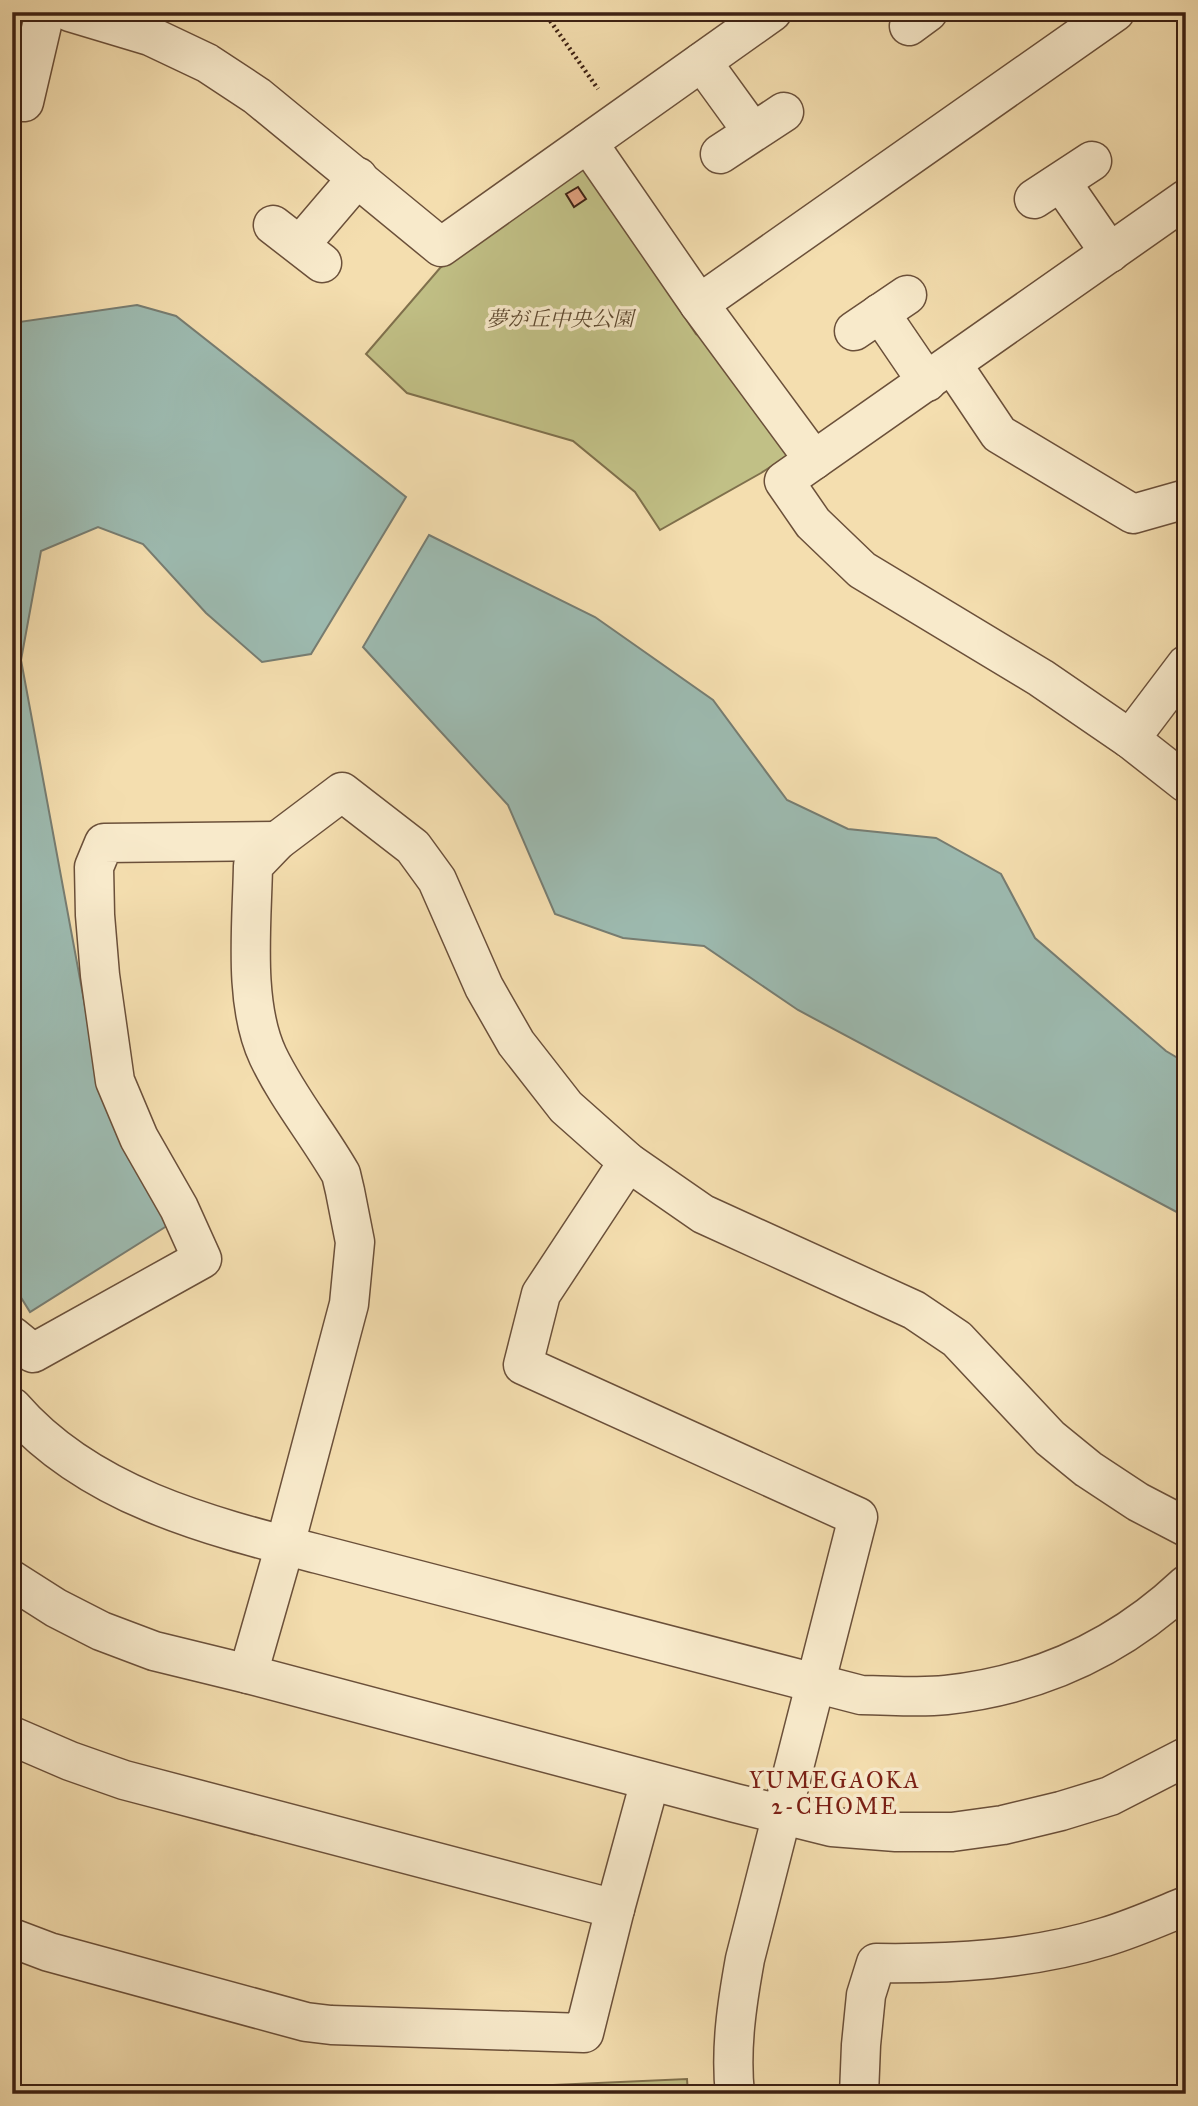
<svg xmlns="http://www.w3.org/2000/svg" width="1198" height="2106" font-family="'IM FELL Great Primer','Noto Serif JP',serif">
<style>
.green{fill:#c1c086;stroke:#7f704c;stroke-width:2}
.water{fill:#9dbbb1;stroke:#777d72;stroke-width:2}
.building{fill:#dfa07d;stroke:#3d2113;stroke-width:2}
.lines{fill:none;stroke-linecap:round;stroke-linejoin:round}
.minor-casing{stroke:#6b503a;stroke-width:41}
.path{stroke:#3d2113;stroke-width:4.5;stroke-dasharray:2 3.5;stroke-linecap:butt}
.minor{stroke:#f8eacb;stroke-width:38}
.labels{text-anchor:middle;stroke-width:7;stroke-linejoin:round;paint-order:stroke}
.park-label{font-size:21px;font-style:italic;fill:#5e4930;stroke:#f8eacb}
.neighbourhood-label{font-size:23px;letter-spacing:2px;fill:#7a1f14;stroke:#f8eacb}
</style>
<rect width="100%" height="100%" fill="#f4deaf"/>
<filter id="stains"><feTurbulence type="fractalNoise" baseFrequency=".00286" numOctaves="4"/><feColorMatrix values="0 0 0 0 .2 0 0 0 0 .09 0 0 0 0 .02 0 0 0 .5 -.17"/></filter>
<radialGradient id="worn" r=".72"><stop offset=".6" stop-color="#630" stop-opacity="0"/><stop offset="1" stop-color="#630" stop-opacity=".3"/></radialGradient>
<g class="green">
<polygon points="584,164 696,334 721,350 792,453 761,473 660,530 635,492 573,441 407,393 366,354 440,268"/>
<polygon points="687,2079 688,2094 350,2094"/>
</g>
<g class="water">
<polygon points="137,305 176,316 406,497 311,654 262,662 206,613 143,544 98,527 41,551 21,660 102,1098 170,1224 30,1312 12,1283 12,323"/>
<polygon points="429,535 595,617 713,700 787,800 848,829 936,838 1001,874 1035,938 1166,1051 1186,1063 1186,1217 798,1010 704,946 623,938 555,914 508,805 363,647"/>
</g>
<polygon class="building" points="578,187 586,199 574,207 566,194"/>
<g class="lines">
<g class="minor-casing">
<g id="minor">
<polyline points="70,12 150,36 207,63 257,96 441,247 772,12"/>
<polyline points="909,26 928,12"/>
<polyline points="702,62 752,131"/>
<polyline points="24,102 45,12"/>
<polyline points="588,143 699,304 814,460"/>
<polyline points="720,154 784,112"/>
<polyline points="1061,182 1110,253"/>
<polyline points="1034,199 1092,161"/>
<polyline points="1186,199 784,481 813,523 862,570 1041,678 1130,739 1186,783"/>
<polyline points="273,225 322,263"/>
<polyline points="300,245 358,177"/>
<polyline points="699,304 1115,12"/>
<polyline points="880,313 927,382"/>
<polyline points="854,331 907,295"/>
<polyline points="952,364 999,434 1133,514 1186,499"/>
<polyline points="1130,739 1186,665"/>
<path d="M628,1162L541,1294L523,1365L858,1517L745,1959C737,2003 730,2049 735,2094"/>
<polyline points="12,1336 33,1353 202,1259 179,1208 139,1138 115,1081 100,975 95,915 94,867 104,843 277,841"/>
<path d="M12,1407C89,1496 209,1526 318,1554C370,1568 423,1581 476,1595C604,1628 732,1662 861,1695C889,1695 918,1698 946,1695C1039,1685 1118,1649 1186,1585"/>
<polyline points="12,1580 56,1608 101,1631 154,1651 248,1674 735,1803 832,1827 896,1832 952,1832 1003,1825 1061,1811 1110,1796 1186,1757"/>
<path d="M248,1674L285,1545L349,1304L355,1242L345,1191L341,1174C318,1134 288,1098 268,1056C243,1003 252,924 253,866L277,841L342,792L413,847L437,880L484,987L516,1043L566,1107L628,1162L703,1214L914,1310L957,1339L1050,1438L1088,1469L1138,1502L1186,1527"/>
<polyline points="12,1736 70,1761 124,1780 615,1909"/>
<polyline points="12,1938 49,1952 306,2022 331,2025 584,2033 615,1909 650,1781"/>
<path d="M859,2094L861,2045L866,1995L876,1963C953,1964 1030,1960 1105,1937C1132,1929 1159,1917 1186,1906"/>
</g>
</g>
<polyline class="path" points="544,12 598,89"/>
<use href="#minor" class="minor"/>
</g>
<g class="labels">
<g class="park-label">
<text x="560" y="326">夢が丘中央公園</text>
</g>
<g class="neighbourhood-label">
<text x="835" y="1788">YUMEGAOKA<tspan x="835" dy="26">2-CHOME</tspan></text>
</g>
</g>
<rect width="1198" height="2106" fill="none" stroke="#f4deaf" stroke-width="42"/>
<rect x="14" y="14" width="1170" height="2078" fill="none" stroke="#3d2113" stroke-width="3.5"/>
<rect x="21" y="21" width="1156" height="2064" fill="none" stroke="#3d2113" stroke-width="2"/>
<rect width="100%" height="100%" filter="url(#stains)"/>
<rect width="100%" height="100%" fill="url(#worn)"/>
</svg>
